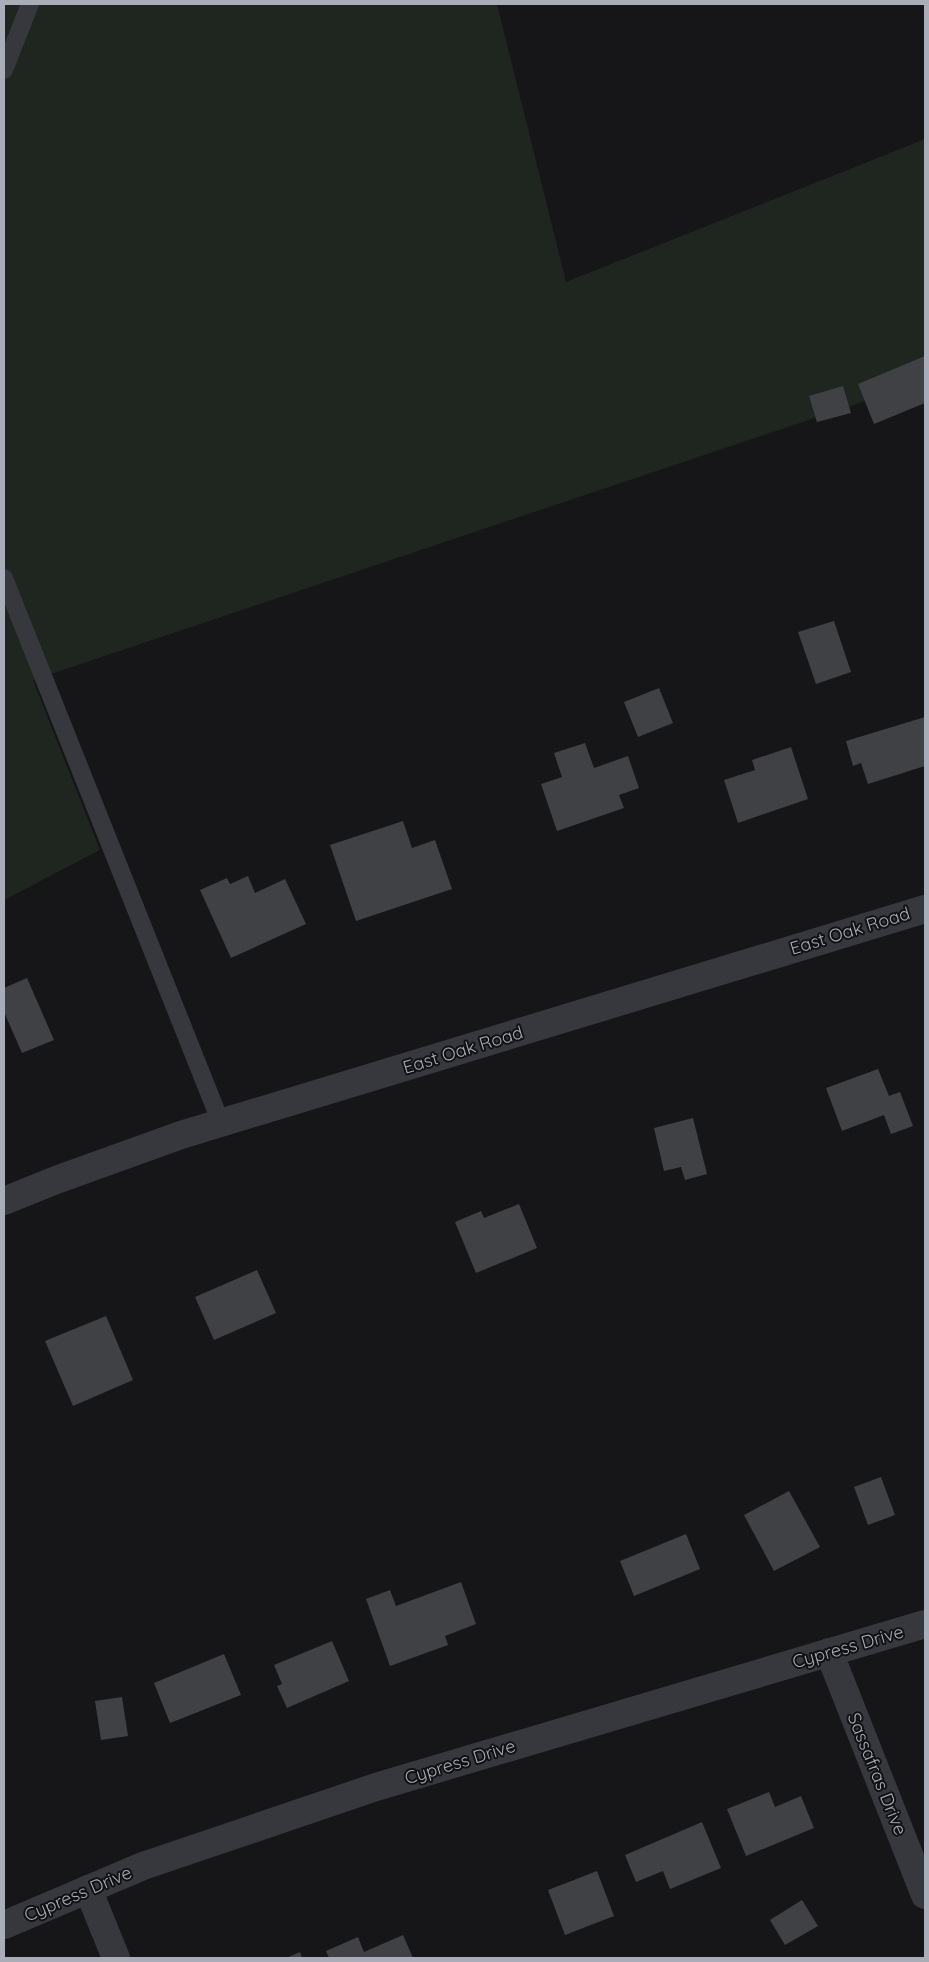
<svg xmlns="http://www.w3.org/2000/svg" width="929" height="1962" font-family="Quicksand,sans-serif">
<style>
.green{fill:#1e261f}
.building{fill:#404145}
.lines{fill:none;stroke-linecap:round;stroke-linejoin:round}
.service{stroke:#37383d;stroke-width:18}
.minor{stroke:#37383d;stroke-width:28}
.tertiary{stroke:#37383d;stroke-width:28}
.labels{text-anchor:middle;stroke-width:4;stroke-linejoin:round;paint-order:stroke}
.street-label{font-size:18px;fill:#a8adb8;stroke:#111113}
</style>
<rect width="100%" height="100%" fill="#161618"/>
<polygon class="green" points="4,4 497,4 566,282 925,139 925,381 33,680 100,850 4,900"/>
<g class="building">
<polygon points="925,356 925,403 874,424 858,384"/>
<polygon points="843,386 851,413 817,422 809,396"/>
<polygon points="834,621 851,672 816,684 798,632"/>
<polygon points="659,688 673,723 638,737 624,702"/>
<polygon points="925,717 925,766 868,784 861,763 853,766 846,741"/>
<polygon points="585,743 594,768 628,756 639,788 619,795 624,808 557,831 541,784 562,777 554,753"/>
<polygon points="791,747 808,799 738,823 724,780 755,770 752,760"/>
<polygon points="403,821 412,848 435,840 452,889 356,921 330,845"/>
<polygon points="248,876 255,893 285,879 306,924 231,958 200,890 227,878 230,884"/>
<polygon points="27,978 54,1040 22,1053 4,1012 4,988"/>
<polygon points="878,1069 889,1096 900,1092 913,1126 891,1134 884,1115 842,1131 826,1088"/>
<polygon points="693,1118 707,1174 685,1180 681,1167 664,1171 654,1128"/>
<polygon points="519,1204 537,1248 476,1273 455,1222 481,1211 484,1218"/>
<polygon points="257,1270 276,1313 214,1340 195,1297"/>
<polygon points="106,1316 133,1380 73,1406 45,1341"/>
<polygon points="881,1477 895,1515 868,1525 854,1487"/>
<polygon points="789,1491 820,1547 774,1571 744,1515"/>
<polygon points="686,1534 700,1569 634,1596 620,1561"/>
<polygon points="461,1582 476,1624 445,1636 448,1645 390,1666 366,1599 390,1590 396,1606"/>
<polygon points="332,1641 349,1681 287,1708 277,1686 282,1684 274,1665"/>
<polygon points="224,1654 241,1695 170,1723 154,1683"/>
<polygon points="122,1697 128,1736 101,1740 95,1701"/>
<polygon points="769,1792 775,1807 801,1796 814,1828 746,1856 727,1809"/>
<polygon points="702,1822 721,1868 670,1889 663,1871 636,1882 625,1855"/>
<polygon points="597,1871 614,1916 565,1935 548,1890"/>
<polygon points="802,1900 818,1926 785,1945 770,1920"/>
<polygon points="403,1935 413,1958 329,1958 326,1951 358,1937 364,1952"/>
<polygon points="300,1952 302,1958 286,1958"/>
</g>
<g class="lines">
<g class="service">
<polyline points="4,70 30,4"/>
<polyline points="4,578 221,1123"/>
</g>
<g class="minor">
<polyline points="829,1652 925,1895"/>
<polyline points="88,1889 116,1958"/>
<polyline points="4,1925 143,1866 376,1787 925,1624"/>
</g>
<polyline class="tertiary" points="4,1201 56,1180 181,1135 925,909"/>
</g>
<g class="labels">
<g class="street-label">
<text transform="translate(850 931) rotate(-17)" y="6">East Oak Road</text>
<text transform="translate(463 1050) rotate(-17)" y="6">East Oak Road</text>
<text transform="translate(848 1647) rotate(-16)" y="6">Cypress Drive</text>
<text transform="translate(460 1762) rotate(-17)" y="6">Cypress Drive</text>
<text transform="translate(877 1774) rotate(68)" y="6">Sassafras Drive</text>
<text transform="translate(78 1894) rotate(-23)" y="6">Cypress Drive</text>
</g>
</g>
<rect width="929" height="1962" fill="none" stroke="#a8adb8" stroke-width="10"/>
</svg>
